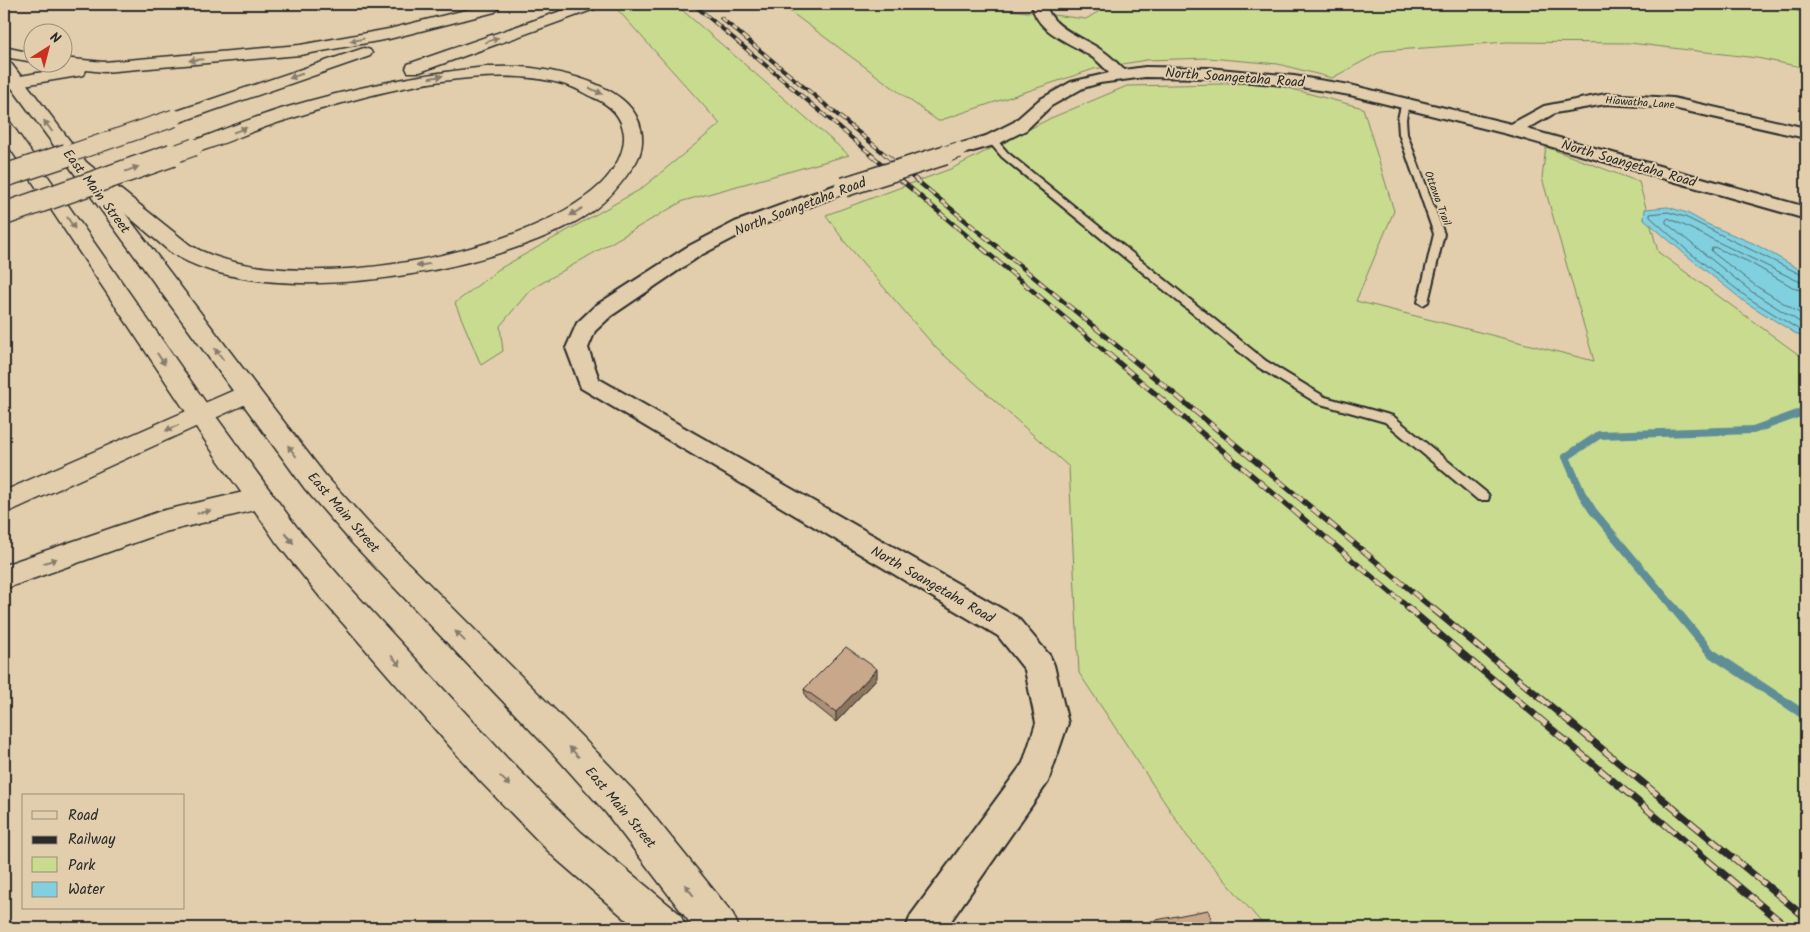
<svg xmlns="http://www.w3.org/2000/svg" width="1810" height="932" font-family="Kalam,sans-serif">
<style>
.green{fill:#c8db8f;stroke:#7a835d}
.water{fill:#81d0df;stroke:#5f8e97}
.lines{fill:none;stroke-linecap:round;stroke-linejoin:round}
.shore{stroke:#4d6d73;stroke-width:1}
.stream-far1{stroke:#5f8e97;stroke-width:8}
.stream{stroke:#5f8e97;stroke-width:9}
.service-casing{stroke:#2b2b2b;stroke-width:4}
.minor-casing{stroke:#2b2b2b;stroke-width:4}
.tertiary-casing{stroke:#2b2b2b;stroke-width:3}
.primary-casing{stroke:#2b2b2b;stroke-width:3}
.motorway-casing{stroke:#2b2b2b;stroke-width:3}
.service{fill:#e2ceac;fill-rule:evenodd}
.minor{fill:#e2ceac;fill-rule:evenodd}
.tertiary{fill:#e2ceac;fill-rule:evenodd}
.primary{fill:#e2ceac;fill-rule:evenodd}
.motorway{fill:#e2ceac;fill-rule:evenodd}
.rail-far3-casing{stroke:#2b2b2b;stroke-width:4}
.rail-far2-casing{stroke:#2b2b2b;stroke-width:4.5}
.rail-far1-casing{stroke:#2b2b2b;stroke-width:5.5}
.rail-casing{stroke:#2b2b2b;stroke-width:7}
.rail-far3{stroke:#e2ceac;stroke-width:2.5;stroke-dasharray:7;stroke-linecap:butt}
.rail-far2{stroke:#e2ceac;stroke-width:3;stroke-dasharray:9;stroke-linecap:butt}
.rail-far1{stroke:#e2ceac;stroke-width:4;stroke-dasharray:11;stroke-linecap:butt}
.rail{stroke:#e2ceac;stroke-width:5;stroke-dasharray:14;stroke-linecap:butt}
.minor-bridge-far1-casing{stroke:#2b2b2b;stroke-width:18;stroke-linecap:butt}
.minor-bridge-casing{stroke:#2b2b2b;stroke-width:22;stroke-linecap:butt}
.motorway-bridge-far1-casing{stroke:#2b2b2b;stroke-width:19;stroke-linecap:butt}
.motorway-bridge-casing{stroke:#2b2b2b;stroke-width:25;stroke-linecap:butt}
.minor-bridge-far1{stroke:#e2ceac;stroke-width:16}
.minor-bridge{stroke:#e2ceac;stroke-width:19}
.motorway-bridge-far1{stroke:#e2ceac;stroke-width:17}
.motorway-bridge{stroke:#e2ceac;stroke-width:22}
.wall{fill:#ac9077;stroke:#2b2b2b}
.shaded-wall{fill:#8c7561;stroke:#2b2b2b}
.building{fill:#c8a78a;stroke:#2b2b2b}
.oneway{fill:#867c6c}
.labels{text-anchor:middle;stroke-width:4;stroke-linejoin:round;paint-order:stroke}
.far-street-label{font-size:11px;fill:#2b2b2b;stroke:#e2ceac}
.street-label{font-size:14px;fill:#2b2b2b;stroke:#e2ceac}
</style>
<rect width="100%" height="100%" fill="#e2ceac"/>
<filter id="ink" filterUnits="userSpaceOnUse"><feTurbulence type="fractalNoise" baseFrequency=".02" numOctaves="2"/><feDisplacementMap in="SourceGraphic" scale="10" xChannelSelector="R" yChannelSelector="G"/><feConvolveMatrix kernelMatrix="1 2 1 2 8 2 1 2 1" color-interpolation-filters="sRGB"/></filter>
<g filter="url(#ink)">
<g class="green">
<polygon points="631,4 675,4 849,155 683,201 530,290 500,326 503,351 481,365 455,303 499,269 641,189 720,124 617,9"/>
<polygon points="780,4 961,4 1086,19 1111,4 1744,4 1806,12 1806,68 1757,58 1630,43 1507,42 1382,51 1332,78 1278,64 1209,58 1146,60 1094,69 938,121"/>
<polygon points="1269,83 1363,108 1394,211 1356,301 1594,361 1542,178 1546,147 1639,182 1658,252 1806,360 1806,400 1799,409 1806,418 1806,928 1266,928 1187,836 1079,673 1069,467 936,348 844,241 826,215 953,168 1051,118 1127,86"/>
</g>
<polygon class="water" points="1668,207 1687,213 1707,224 1755,244 1806,273 1806,340 1745,302 1686,255 1644,219 1645,209"/>
<g class="lines">
<g class="shore">
<polyline points="1806,277 1685,217 1668,212 1650,214 1650,217 1689,252 1748,298 1806,334"/>
<polyline points="1806,283 1800,282 1677,222 1668,218 1666,220 1666,223 1752,292 1806,326"/>
<polyline points="1806,291 1796,289 1747,261 1714,247 1711,249 1712,252 1756,286 1806,317"/>
</g>
<polyline class="stream-far1" points="1674,608 1593,511 1582,494 1566,457 1599,435 1753,430 1806,411"/>
<polyline class="stream" points="1673,607 1711,653 1806,716"/>
<g class="service-casing">
<g id="service">
<polygon points="1402,101 1409,103 1406,119 1407,134 1444,234 1428,302 1423,305 1418,302 1434,234 1399,134 1398,119"/>
<polygon points="989,138 995,138 1008,153 1266,361 1325,397 1393,416 1488,494 1489,497 1488,500 1478,500 1385,422 1317,403 1258,367 1002,157 989,142"/>
</g>
</g>
<g class="minor-casing">
<g id="minor">
<polygon points="147,4 162,4 163,5 156,9 149,7"/>
<path d="M1032,4H1046C1050,28 1083,37 1101,50C1110,55 1117,63 1124,70L1145,67L1208,68L1294,76L1350,85L1511,124L1544,106L1606,94L1673,98L1806,128V136L1801,137L1673,108L1606,104L1555,113L1527,129L1806,207V219L1507,134L1350,95L1294,86L1208,78L1145,77L1100,83L1083,88L1051,106L1026,130L998,144L959,155L953,154L950,150L953,146L986,136L1014,122L1039,100L1071,82L1109,73C1104,67 1098,61 1092,57C1072,43 1035,32 1032,4Z"/>
<polygon points="844,182 850,183 853,187 850,191 749,230 701,255 611,316 595,331 588,348 599,379 1018,618 1050,656 1054,665 1068,723 1048,782 946,928 906,928 911,915 1023,763 1036,723 1025,670 998,636 581,388 566,348 577,323 595,306 687,247 735,222"/>
</g>
</g>
<g class="tertiary-casing">
<g id="tertiary">
<polygon points="248,384 257,387 325,475 372,527 582,737 632,789 733,914 739,928 694,928 606,813 558,759 352,543 305,489 235,393 239,387"/>
<polygon points="261,488 271,492 296,526 342,579 506,757 581,832 680,914 686,928 636,928 555,858 480,781 320,597 276,542 247,499 251,492"/>
</g>
</g>
<g class="primary-casing">
<g id="primary">
<polygon points="4,61 10,62 257,387 261,393 257,399 248,402 239,399 4,77"/>
<polygon points="4,120 10,122 204,400 271,492 275,499 271,506 261,510 251,506 218,460 4,139"/>
</g>
</g>
<g class="motorway-casing">
<g id="motorway">
<polygon points="490,4 495,6 498,9 495,12 389,39 300,55 104,72 86,70 84,75 18,86 4,90 4,79 65,68 49,66 47,62 62,62 62,58 104,62 300,45 389,29"/>
<polygon points="581,4 603,4 600,7 420,72 408,72 406,68 408,64"/>
<polygon points="4,47 32,53 34,62 4,57"/>
<polygon points="364,48 370,50 372,53 370,56 180,122 174,123 168,122 165,118 168,114"/>
<path d="M486,67C501,67 517,66 532,68C568,73 633,87 641,129C644,143 641,157 632,168C619,187 605,204 585,216C495,273 262,315 169,251L69,166L72,162L79,160L86,162L190,245C284,300 522,258 600,185C613,173 625,153 624,135C622,115 609,104 592,97C583,93 575,87 566,85C526,73 482,76 442,81C387,89 332,105 280,122C251,131 223,145 194,153L187,151L185,147L187,143C218,132 249,119 281,109C348,89 417,74 486,67Z"/>
<polygon points="248,384 257,387 261,393 257,399 4,514 4,491"/>
<polygon points="261,488 271,492 275,499 271,506 165,532 4,589 4,565 161,511"/>
</g>
</g>
<use href="#service" class="service"/>
<use href="#minor" class="minor"/>
<use href="#tertiary" class="tertiary"/>
<use href="#primary" class="primary"/>
<use href="#motorway" class="motorway"/>
<g class="rail-far3-casing">
<g id="rail-far3">
<polyline points="693,4 873,156"/>
<polyline points="721,18 887,156"/>
</g>
</g>
<g class="rail-far2-casing">
<g id="rail-far2">
<polyline points="871,155 1108,354"/>
<polyline points="886,155 1127,354"/>
</g>
</g>
<g class="rail-far1-casing">
<g id="rail-far1">
<polyline points="1107,353 1409,608"/>
<polyline points="1125,353 1432,608"/>
</g>
</g>
<g class="rail-casing">
<g id="rail">
<polyline points="1407,607 1788,928"/>
<polyline points="1431,607 1806,918"/>
</g>
</g>
<use href="#rail-far3" class="rail-far3"/>
<use href="#rail-far2" class="rail-far2"/>
<use href="#rail-far1" class="rail-far1"/>
<use href="#rail" class="rail"/>
<g class="minor-bridge-far1-casing">
<polyline id="minor-bridge-far1" points="941,156 959,150"/>
</g>
<g class="minor-bridge-casing">
<polyline id="minor-bridge" points="844,187 945,155"/>
</g>
<g class="motorway-bridge-far1-casing">
<g id="motorway-bridge-far1">
<polyline points="63,156 174,118"/>
<polyline points="169,156 194,147"/>
</g>
</g>
<g class="motorway-bridge-casing">
<g id="motorway-bridge">
<polyline points="4,176 67,155"/>
<polyline points="4,214 172,155"/>
</g>
</g>
<use href="#minor-bridge-far1" class="minor-bridge-far1"/>
<use href="#minor-bridge" class="minor-bridge"/>
<use href="#motorway-bridge-far1" class="motorway-bridge-far1"/>
<use href="#motorway-bridge" class="motorway-bridge"/>
</g>
<g class="wall">
<polygon points="877,678 836,722 806,698 804,689"/>
<polygon points="1151,921 1215,928 1148,928"/>
</g>
<polygon class="shaded-wall" points="877,669 877,678 836,722 836,712"/>
<g class="building">
<polygon points="846,647 877,669 836,712 804,689"/>
<polygon points="1208,910 1215,928 1154,928 1151,921"/>
</g>
<defs><path id="oneway-solid" d="M-6-.8H1V-3.2L6.5 0L1 3.2V.8H-6Z" transform="scale(1.25)"/></defs>
<g class="oneway">
<use href="#oneway-solid" transform="translate(357 40) rotate(169)"/>
<use href="#oneway-solid" transform="translate(492 40) rotate(-20)"/>
<use href="#oneway-solid" transform="translate(196 60) rotate(175)"/>
<use href="#oneway-solid" transform="translate(296 76) rotate(161)"/>
<use href="#oneway-solid" transform="translate(436 77) rotate(-10)"/>
<use href="#oneway-solid" transform="translate(596 91) rotate(25)"/>
<use href="#oneway-solid" transform="translate(48 126) rotate(-127)"/>
<use href="#oneway-solid" transform="translate(240 130) rotate(-20)"/>
<use href="#oneway-solid" transform="translate(132 169) rotate(-20)"/>
<use href="#oneway-solid" transform="translate(576 212) rotate(149)"/>
<use href="#oneway-solid" transform="translate(71 223) rotate(57)"/>
<use href="#oneway-solid" transform="translate(423 265) rotate(170)"/>
<use href="#oneway-solid" transform="translate(219 354) rotate(-127)"/>
<use href="#oneway-solid" transform="translate(161 359) rotate(56)"/>
<use href="#oneway-solid" transform="translate(172 428) rotate(156)"/>
<use href="#oneway-solid" transform="translate(292 451) rotate(-127)"/>
<use href="#oneway-solid" transform="translate(204 512) rotate(-13)"/>
<use href="#oneway-solid" transform="translate(289 538) rotate(51)"/>
<use href="#oneway-solid" transform="translate(50 561) rotate(-19)"/>
<use href="#oneway-solid" transform="translate(460 636) rotate(-134)"/>
<use href="#oneway-solid" transform="translate(396 661) rotate(48)"/>
<use href="#oneway-solid" transform="translate(574 752) rotate(-133)"/>
<use href="#oneway-solid" transform="translate(505 781) rotate(46)"/>
<use href="#oneway-solid" transform="translate(689 890) rotate(-128)"/>
</g>
</g>
<g class="labels">
<g class="far-street-label">
<text transform="translate(1640 102) rotate(4)" y="4">Hiawatha Lane</text>
<text transform="translate(1438 198) rotate(70)" y="4">Ottawa Trail</text>
</g>
<g class="street-label">
<text transform="translate(1235 77) rotate(4)" y="5">North Soangetaha Road</text>
<text transform="translate(1629 163) rotate(16)" y="5">North Soangetaha Road</text>
<text transform="translate(97 191) rotate(53)" y="5">East Main Street</text>
<text transform="translate(800 206) rotate(-21)" y="5">North Soangetaha Road</text>
<text transform="translate(344 512) rotate(49)" y="5">East Main Street</text>
<text transform="translate(933 584) rotate(30)" y="5">North Soangetaha Road</text>
<text transform="translate(621 807) rotate(50)" y="5">East Main Street</text>
</g>
</g>
<rect width="1810" height="932" fill="none" stroke="#e2ceac" stroke-width="20"/>
<rect x="10" y="10" width="1790" height="912" fill="none" stroke="#2b2b2b" stroke-width="2" filter="url(#ink)"/>
<rect x="22" y="794" width="162" height="115" fill="#e2ceac" stroke="#998d78"/>
<rect x="32" y="811" width="25" height="8" fill="#e2ceac" stroke="#998d78"/>
<text x="68" y="820" font-size="15" fill="#2b2b2b">Road</text>
<rect x="32" y="836" width="25" height="8" fill="#2b2b2b" stroke="#998d78"/>
<text x="68" y="844" font-size="15" fill="#2b2b2b">Railway</text>
<rect x="32" y="857" width="25" height="15" fill="#c8db8f" stroke="#998d78"/>
<text x="68" y="870" font-size="15" fill="#2b2b2b">Park</text>
<rect x="32" y="882" width="25" height="15" fill="#81d0df" stroke="#998d78"/>
<text x="68" y="894" font-size="15" fill="#2b2b2b">Water</text>
<g transform="translate(48 48) rotate(36)"><circle r="24" fill="#e2ceac" stroke="#998d78"/>
<path d="M0-4L9 19L0 12L-9 19Z" fill="#c8321e"/>
<text y="-8" font-size="14" font-weight="bold" text-anchor="middle" fill="#2b2b2b">N</text>
</g>
</svg>
